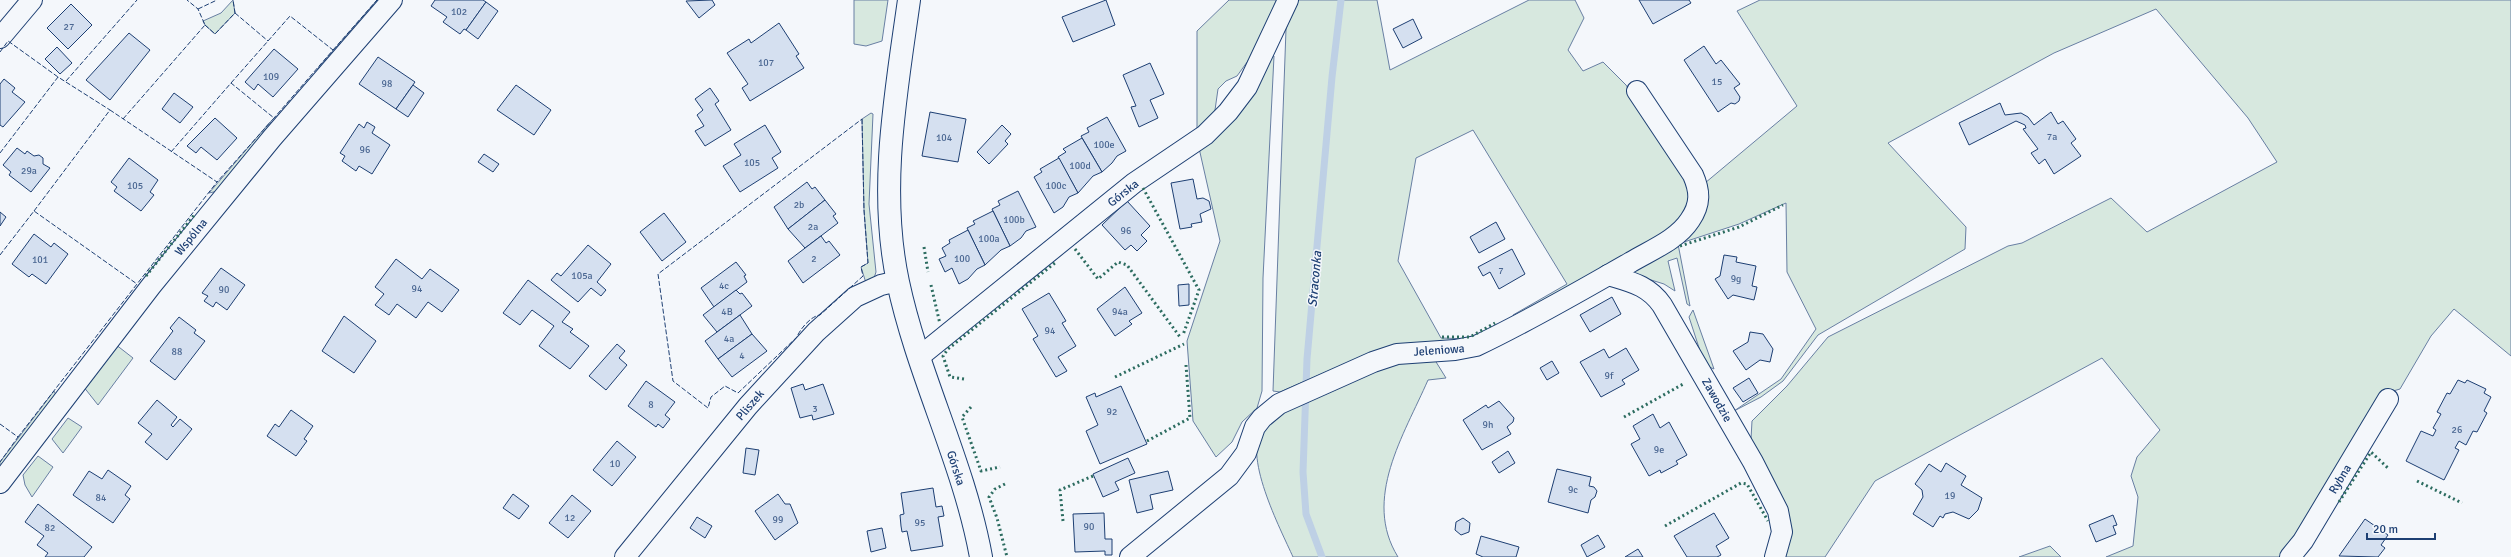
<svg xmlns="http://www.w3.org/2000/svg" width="2511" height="557" font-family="Signika,sans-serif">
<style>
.green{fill:#d7e8df;stroke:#687fa3}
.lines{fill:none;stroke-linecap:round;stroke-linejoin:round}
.stream{stroke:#bed0e5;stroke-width:7}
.building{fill:#d5e0f0;stroke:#1d3f73}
.street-casing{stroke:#1d3f73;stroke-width:22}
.secondary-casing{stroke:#1d3f73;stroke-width:24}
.street{stroke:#f4f7fb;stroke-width:20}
.secondary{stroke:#f4f7fb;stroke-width:22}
.hedge{stroke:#2c6c60;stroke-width:3;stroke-dasharray:2 3;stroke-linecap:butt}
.fence{stroke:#1d3f73;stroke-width:1;stroke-dasharray:5 2;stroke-linecap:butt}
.labels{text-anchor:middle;stroke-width:3;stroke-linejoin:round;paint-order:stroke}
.number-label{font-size:10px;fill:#4b6792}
.street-label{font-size:12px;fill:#1d3f73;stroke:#f4f7fb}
.water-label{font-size:13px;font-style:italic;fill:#1d3f73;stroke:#f4f7fb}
</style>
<rect width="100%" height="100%" fill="#f4f7fb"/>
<g class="green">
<polygon points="233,0 235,13 215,34 205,25 203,21 221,13"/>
<polygon points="377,0 383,0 320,76 318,68"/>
<polygon points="854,0 888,0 882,41 866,46 854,44"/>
<polygon points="1229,0 1278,0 1258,47 1237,76 1226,81 1218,89 1214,117 1197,133 1197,31"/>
<polygon points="1296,0 1377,0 1390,70 1529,0 1575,0 1584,18 1568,50 1583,71 1603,62 1626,85 1685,173 1692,191 1687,216 1667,234 1515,319 1513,315 1567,284 1473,130 1416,158 1398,261 1441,338 1471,339 1497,324 1498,327 1487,335 1470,343 1401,348 1383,352 1333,369 1280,392 1273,391 1286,29"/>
<polygon points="1760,0 2511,0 2511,356 2454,309 2431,336 2400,389 2383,394 2283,557 2106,557 2133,546 2138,497 2131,476 2137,457 2160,430 2102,358 1875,481 1825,557 1781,557 1751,439 1752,421 1787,386 1828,337 2008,246 2022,243 2111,198 2147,232 2277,162 2248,118 2156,9 2054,53 1888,143 1966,227 1965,249 1818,335 1783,381 1761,397 1734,411 1781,379 1816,329 1787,272 1786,203 1739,224 1678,244 1690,306 1687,304 1677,258 1668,261 1675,291 1664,284 1632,274 1631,266 1658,251 1705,183 1797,106 1737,11"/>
<polygon points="1270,56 1274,56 1263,278 1262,391 1257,408 1242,422 1232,442 1216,457 1193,421 1187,341 1220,241 1199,148"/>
<polygon points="871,113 873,114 869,204 876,272 874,278 866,283 861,267 868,263 864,210 862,119"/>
<polygon points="270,122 273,126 218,191 209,193"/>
<polygon points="1693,310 1714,369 1707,366 1703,360 1689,317"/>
<polygon points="115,344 133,358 98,405 83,386"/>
<path d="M1433,357L1446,378L1428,380C1404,435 1362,499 1398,557H1293C1281,530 1240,452 1264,427C1279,410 1316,399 1337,389L1338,383L1371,367Z"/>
<polygon points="54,391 57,397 0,476 0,462"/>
<polygon points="68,418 82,427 63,453 52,439"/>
<polygon points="38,456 53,467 32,497 25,485 23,475"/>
<polygon points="2050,546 2061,557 2019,557"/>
</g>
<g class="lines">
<polyline class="stream" points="1322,557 1306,514 1303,472 1307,359 1332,77 1341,0"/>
</g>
<g class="building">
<polygon points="435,0 483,0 486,2 466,30 464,29 460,34 443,22 447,17 431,6"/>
<polygon points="712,0 715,5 699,18 686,1"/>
<polygon points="1106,0 1115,25 1073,42 1062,17"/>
<polygon points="1639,0 1689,0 1691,3 1653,24"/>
<polygon points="486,2 498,11 478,39 466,30"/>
<polygon points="71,4 92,25 68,49 47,28"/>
<polygon points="1413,19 1422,38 1403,48 1393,29"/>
<polygon points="779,23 799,54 796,56 804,68 750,101 742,88 748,84 727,53 749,39 751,43"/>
<polygon points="129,33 150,50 110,100 86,80"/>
<polygon points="1704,46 1716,64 1721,60 1740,84 1734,88 1740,97 1739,101 1735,104 1731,103 1718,112 1684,60"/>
<polygon points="57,47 72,63 60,74 45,59"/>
<polygon points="274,49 298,69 273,97 258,84 254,90 245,82"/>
<polygon points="378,57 415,82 396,109 359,84"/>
<polygon points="1150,63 1164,94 1150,100 1158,118 1139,127 1131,107 1136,106 1123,75"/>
<polygon points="4,79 15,88 12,92 25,102 3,127 0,125 0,84"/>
<polygon points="413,85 424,93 408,117 396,109"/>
<polygon points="516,85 551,110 534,135 497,110"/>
<polygon points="710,88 719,101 715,104 731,130 705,146 695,131 704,126 697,115 703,110 695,99"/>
<polygon points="174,93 193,107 180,123 162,109"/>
<polygon points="2000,103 2005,115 2021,113 2028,117 2034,125 2051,112 2058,124 2063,121 2076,139 2071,143 2081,156 2054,174 2045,159 2039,164 2031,153 2038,149 2023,129 2026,128 2025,125 2016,121 1969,145 1959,123"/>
<polygon points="930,112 966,119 958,162 922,156"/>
<polygon points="1107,117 1126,151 1117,156 1112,163 1102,172 1081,136 1089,132 1087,128"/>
<polygon points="215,118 237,138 217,160 201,147 196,153 187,146"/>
<polygon points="367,122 375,127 372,133 390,145 372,174 359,166 356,171 342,161 345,156 340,153 359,124 364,128"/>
<polygon points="765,125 781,152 772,158 778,168 740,192 723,166 741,155 734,144"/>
<polygon points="1002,125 1011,134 1005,141 1008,144 989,164 977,152"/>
<polygon points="1082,138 1102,172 1093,176 1078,193 1058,157 1066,152 1063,149"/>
<polygon points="17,148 25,154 27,151 34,156 39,155 43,158 43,164 50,168 31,192 9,175 11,172 3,165"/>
<polygon points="484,154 499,164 493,172 478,162"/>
<polygon points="129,158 158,180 150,192 154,195 141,211 114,191 117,187 111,182"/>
<polygon points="1059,158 1078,193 1069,197 1063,207 1054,213 1034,177 1042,172 1040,169"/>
<polygon points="1193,179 1197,199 1203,198 1209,201 1211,209 1200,214 1202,222 1191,224 1192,227 1180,229 1171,183"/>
<polygon points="807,182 812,189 815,187 825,200 788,229 774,207"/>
<polygon points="1018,191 1036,227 1026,231 1021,238 1010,246 992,209 1000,205 998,201"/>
<polygon points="825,200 836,214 833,216 838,223 805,248 788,229"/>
<polygon points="1127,201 1150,226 1141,235 1147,241 1137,251 1131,245 1125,250 1102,225"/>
<polygon points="993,211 1010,246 1001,250 985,265 967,228 975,224 973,221"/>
<polygon points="0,212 6,217 0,226"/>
<polygon points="664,213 686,242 662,261 640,232"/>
<polygon points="1496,222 1505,239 1479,253 1470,237"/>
<polygon points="968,230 985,265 977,269 968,279 959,284 952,268 945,272 939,259 946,256 942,248 950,243 949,240"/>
<polygon points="34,234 51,247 54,243 68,254 46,284 32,274 29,277 12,264"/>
<polygon points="821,236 826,243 829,241 840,255 803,283 788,261"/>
<polygon points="588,245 611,264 597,282 606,290 601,296 591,288 578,302 551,280 557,273 561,276"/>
<polygon points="1512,249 1525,274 1499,289 1490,272 1483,276 1478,267"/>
<polygon points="1724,255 1737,257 1736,262 1756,266 1752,286 1757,287 1754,300 1733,295 1728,299 1715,279 1720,276"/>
<polygon points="396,259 422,279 430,269 459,290 442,312 428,302 416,318 397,304 389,315 375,305 384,294 375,287"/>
<polygon points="736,262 746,275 744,276 747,282 714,307 701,288"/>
<polygon points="221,268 245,285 227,310 216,302 213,307 204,301 208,296 202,293"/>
<polygon points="528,280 570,312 562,322 573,329 570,332 589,346 570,369 539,346 554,326 532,310 520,325 503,313"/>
<polygon points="1189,284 1189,305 1179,306 1178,285"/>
<polygon points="1125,287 1142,313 1129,321 1132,324 1115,336 1097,309"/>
<polygon points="736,290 740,294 742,293 752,306 717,332 703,315"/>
<polygon points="1049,293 1066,321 1062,323 1076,346 1058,357 1067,371 1056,377 1033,339 1038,336 1022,309"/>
<polygon points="1612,297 1621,314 1590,332 1580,315"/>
<polygon points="740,315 752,334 718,359 705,341"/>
<polygon points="344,316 376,341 354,373 322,351"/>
<polygon points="179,317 196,330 194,333 205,341 175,380 150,361 173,331 170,328"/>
<polygon points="1750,332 1763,334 1773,349 1770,362 1760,360 1746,370 1733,351 1748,342"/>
<polygon points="752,334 767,351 732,377 718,359"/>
<polygon points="617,344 625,351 619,358 627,365 606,390 589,376"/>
<polygon points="1626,348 1639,370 1622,380 1625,384 1601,397 1580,362 1604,349 1609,358"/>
<polygon points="1552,361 1559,373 1547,380 1540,368"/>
<polygon points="1749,378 1758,393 1743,402 1733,388"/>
<polygon points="2458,380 2465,383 2467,380 2486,389 2484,393 2491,397 2484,411 2487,413 2477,432 2473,431 2466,445 2459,441 2455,448 2459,450 2444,480 2406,461 2421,431 2433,436 2436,430 2433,428 2441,414 2437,412 2447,393 2450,394"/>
<polygon points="646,381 675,402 665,415 670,419 663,428 658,424 656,427 628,406"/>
<polygon points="803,384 805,390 823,384 834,414 813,420 812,415 800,418 791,388"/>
<polygon points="1121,386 1147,444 1100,464 1086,431 1098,425 1086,397 1095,393 1096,397"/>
<polygon points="157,400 177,417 171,425 173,427 180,419 192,429 167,460 145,442 152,434 138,423"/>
<polygon points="1499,401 1514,418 1513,422 1507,427 1511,434 1482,450 1463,420 1486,405 1488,408"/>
<polygon points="291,410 313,426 304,439 307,441 296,456 267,436 275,424 279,427"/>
<polygon points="1653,414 1660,428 1669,422 1687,455 1676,461 1678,464 1661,473 1660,470 1649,476 1631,444 1640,439 1633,426"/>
<polygon points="617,441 636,457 612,486 593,470"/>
<polygon points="746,448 759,450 755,475 743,473"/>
<polygon points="1508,451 1515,463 1499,473 1492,462"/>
<polygon points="1128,458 1135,473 1115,482 1119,490 1103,497 1093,474"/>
<polygon points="1946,463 1966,476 1961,485 1982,498 1978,510 1969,519 1953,512 1945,514 1943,518 1940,516 1933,527 1913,514 1923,497 1922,490 1915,484 1929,464 1941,472"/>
<polygon points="1557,469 1591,477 1589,486 1594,487 1597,491 1595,497 1591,500 1588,513 1548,502"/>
<polygon points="108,470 131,486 125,495 130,499 113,523 73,495 89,471 102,479"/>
<polygon points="1168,471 1173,490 1150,495 1153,509 1137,513 1129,480"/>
<polygon points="933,488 936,507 942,506 944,516 938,517 943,546 911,551 907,531 902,532 901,526 900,515 904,514 901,493"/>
<polygon points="513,494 529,506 519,519 503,508"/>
<polygon points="778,494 785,504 790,504 798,523 775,540 755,511"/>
<polygon points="572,495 591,511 568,538 549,523"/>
<polygon points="38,504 92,547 84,557 45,557 48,553 37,545 44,536 25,522"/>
<polygon points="1104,513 1105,539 1112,539 1112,555 1105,555 1105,551 1075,552 1073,514"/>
<polygon points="1714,513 1729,538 1716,546 1721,555 1717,557 1687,557 1674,536"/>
<polygon points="2113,515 2117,525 2113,526 2116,534 2096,542 2089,525"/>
<polygon points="697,517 712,526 705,538 690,528"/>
<polygon points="1463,518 1470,523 1469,532 1461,535 1455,530 1456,522"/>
<polygon points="2365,519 2388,535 2381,545 2385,548 2378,557 2339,556"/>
<polygon points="882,528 886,548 871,552 867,531"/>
<polygon points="1598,535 1605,547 1587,557 1581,545"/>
<polygon points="1481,536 1519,547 1516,557 1483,557 1476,554"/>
<polygon points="1638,549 1643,557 1625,557"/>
</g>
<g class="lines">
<g class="street-casing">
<g id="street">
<polyline points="0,38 32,0"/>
<path d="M1608,275C1631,282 1648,285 1662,305L1753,462L1778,511L1782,532L1775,557"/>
<polyline points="919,357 1134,183 1205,135 1228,112 1247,87 1288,0"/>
<polyline points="0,483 151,286 272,138 392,0"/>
<polyline points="625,557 748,406 816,332 855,297 881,285 898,281"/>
<path d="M1130,557L1229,476L1246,453L1255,427L1262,418L1279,404L1373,362L1397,354L1455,350L1476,346C1529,321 1580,291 1631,262C1651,250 1677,240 1690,220C1701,204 1700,191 1693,175L1637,91"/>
<polyline points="2290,557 2303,541 2388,399"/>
</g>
</g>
<g class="secondary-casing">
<path id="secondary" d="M909,0C896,93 878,189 898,282C918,376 964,463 981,557"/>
</g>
<use href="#street" class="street"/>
<use href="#secondary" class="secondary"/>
<g class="hedge">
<polyline points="1143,188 1199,290 1183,335"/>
<polyline points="1680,246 1739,227 1783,205"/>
<polyline points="924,247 928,272"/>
<polyline points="1075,249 1098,279 1118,262 1127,265 1180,337"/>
<polyline points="146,276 195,214"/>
<polyline points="931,285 940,324"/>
<polyline points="1442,337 1470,337 1495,323"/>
<polyline points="1115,377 1184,344"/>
<polyline points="964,379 950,377 943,356 948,349 1056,262"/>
<polyline points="971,407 962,417 981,471 1000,467"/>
<polyline points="1624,417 1685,383"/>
<polyline points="1147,441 1190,418 1186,365"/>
<polyline points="2417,481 2462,503"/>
<polyline points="1005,484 995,489 989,497 997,518 1007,557"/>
<polyline points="2339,502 2371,452 2389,469"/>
<polyline points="1063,521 1060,490 1093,476"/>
<polyline points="1665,526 1741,483 1747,484 1768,521"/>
</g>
<g class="fence">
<polyline points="198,9 217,0"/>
<polyline points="235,13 268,41"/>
<polyline points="205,25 215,34 235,13 233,0"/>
<polyline points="333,50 377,0"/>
<polyline points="0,52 8,41 58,77"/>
<polyline points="66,81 137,0"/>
<polyline points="231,83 290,16 333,50 274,118"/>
<polyline points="123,119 205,25 198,9 187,0"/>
<path d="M862,119L864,210L868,263L861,267L863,276L820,315C811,316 800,329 797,337L738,393L725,386L711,397L708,408L673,381L658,274Z"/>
<polyline points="171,152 231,83 274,118 217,182"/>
<polyline points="0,153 58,77 110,110"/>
<polyline points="34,211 110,110 217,182 137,284"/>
<polyline points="0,255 34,211 137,284 18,437"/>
<polyline points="0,424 18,437 0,462"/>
</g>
</g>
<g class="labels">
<g class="number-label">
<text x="459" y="15">102</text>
<text x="69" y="30">27</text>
<text x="766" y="66">107</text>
<text x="271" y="80">109</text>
<text x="1717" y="85">15</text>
<text x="387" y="87">98</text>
<text x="2052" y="140">7a</text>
<text x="944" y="141">104</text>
<text x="1104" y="148">100e</text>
<text x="365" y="153">96</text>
<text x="752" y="166">105</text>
<text x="1080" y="169">100d</text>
<text x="29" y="174">29a</text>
<text x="135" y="189">105</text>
<text x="1056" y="189">100c</text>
<text x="799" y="208">2b</text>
<text x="1014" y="223">100b</text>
<text x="813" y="230">2a</text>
<text x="1126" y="234">96</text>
<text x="989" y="242">100a</text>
<text x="814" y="262">2</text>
<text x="962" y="262">100</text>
<text x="40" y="263">101</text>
<text x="1501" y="274">7</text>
<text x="582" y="279">105a</text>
<text x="1736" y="282">9g</text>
<text x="724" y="289">4c</text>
<text x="417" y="292">94</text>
<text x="224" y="293">90</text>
<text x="727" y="315">4B</text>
<text x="1120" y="315">94a</text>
<text x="1050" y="334">94</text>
<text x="729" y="342">4a</text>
<text x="177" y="355">88</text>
<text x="742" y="359">4</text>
<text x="1609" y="379">9f</text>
<text x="651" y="408">8</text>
<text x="815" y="412">3</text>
<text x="1112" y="415">92</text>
<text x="1488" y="428">9h</text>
<text x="2457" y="433">26</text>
<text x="1659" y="453">9e</text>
<text x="615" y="467">10</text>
<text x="1573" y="493">9c</text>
<text x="1950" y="499">19</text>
<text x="101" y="501">84</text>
<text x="570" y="521">12</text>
<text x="778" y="523">99</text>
<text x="920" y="526">95</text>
<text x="1089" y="530">90</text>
<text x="50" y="531">82</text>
</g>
<g class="street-label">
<text transform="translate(1123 193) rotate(-38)" y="4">Górska</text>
<text transform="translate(191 237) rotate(-51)" y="4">Wspólna</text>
<text transform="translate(1439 350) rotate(-4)" y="4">Jeleniowa</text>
<text transform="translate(1717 400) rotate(60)" y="4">Zawodzie</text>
<text transform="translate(750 405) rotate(-49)" y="4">Pliszek</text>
<text transform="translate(956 468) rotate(72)" y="4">Górska</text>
<text transform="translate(2340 479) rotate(-59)" y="4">Rybna</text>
</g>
<g class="water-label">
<text transform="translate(1314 279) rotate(-85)" y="5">Straconka</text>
</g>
</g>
<path d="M2367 533v6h68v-6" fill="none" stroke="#1d3f73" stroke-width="2"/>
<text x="2373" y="533" font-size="12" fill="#1d3f73" stroke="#f4f7fb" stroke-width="3" paint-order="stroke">20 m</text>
</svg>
